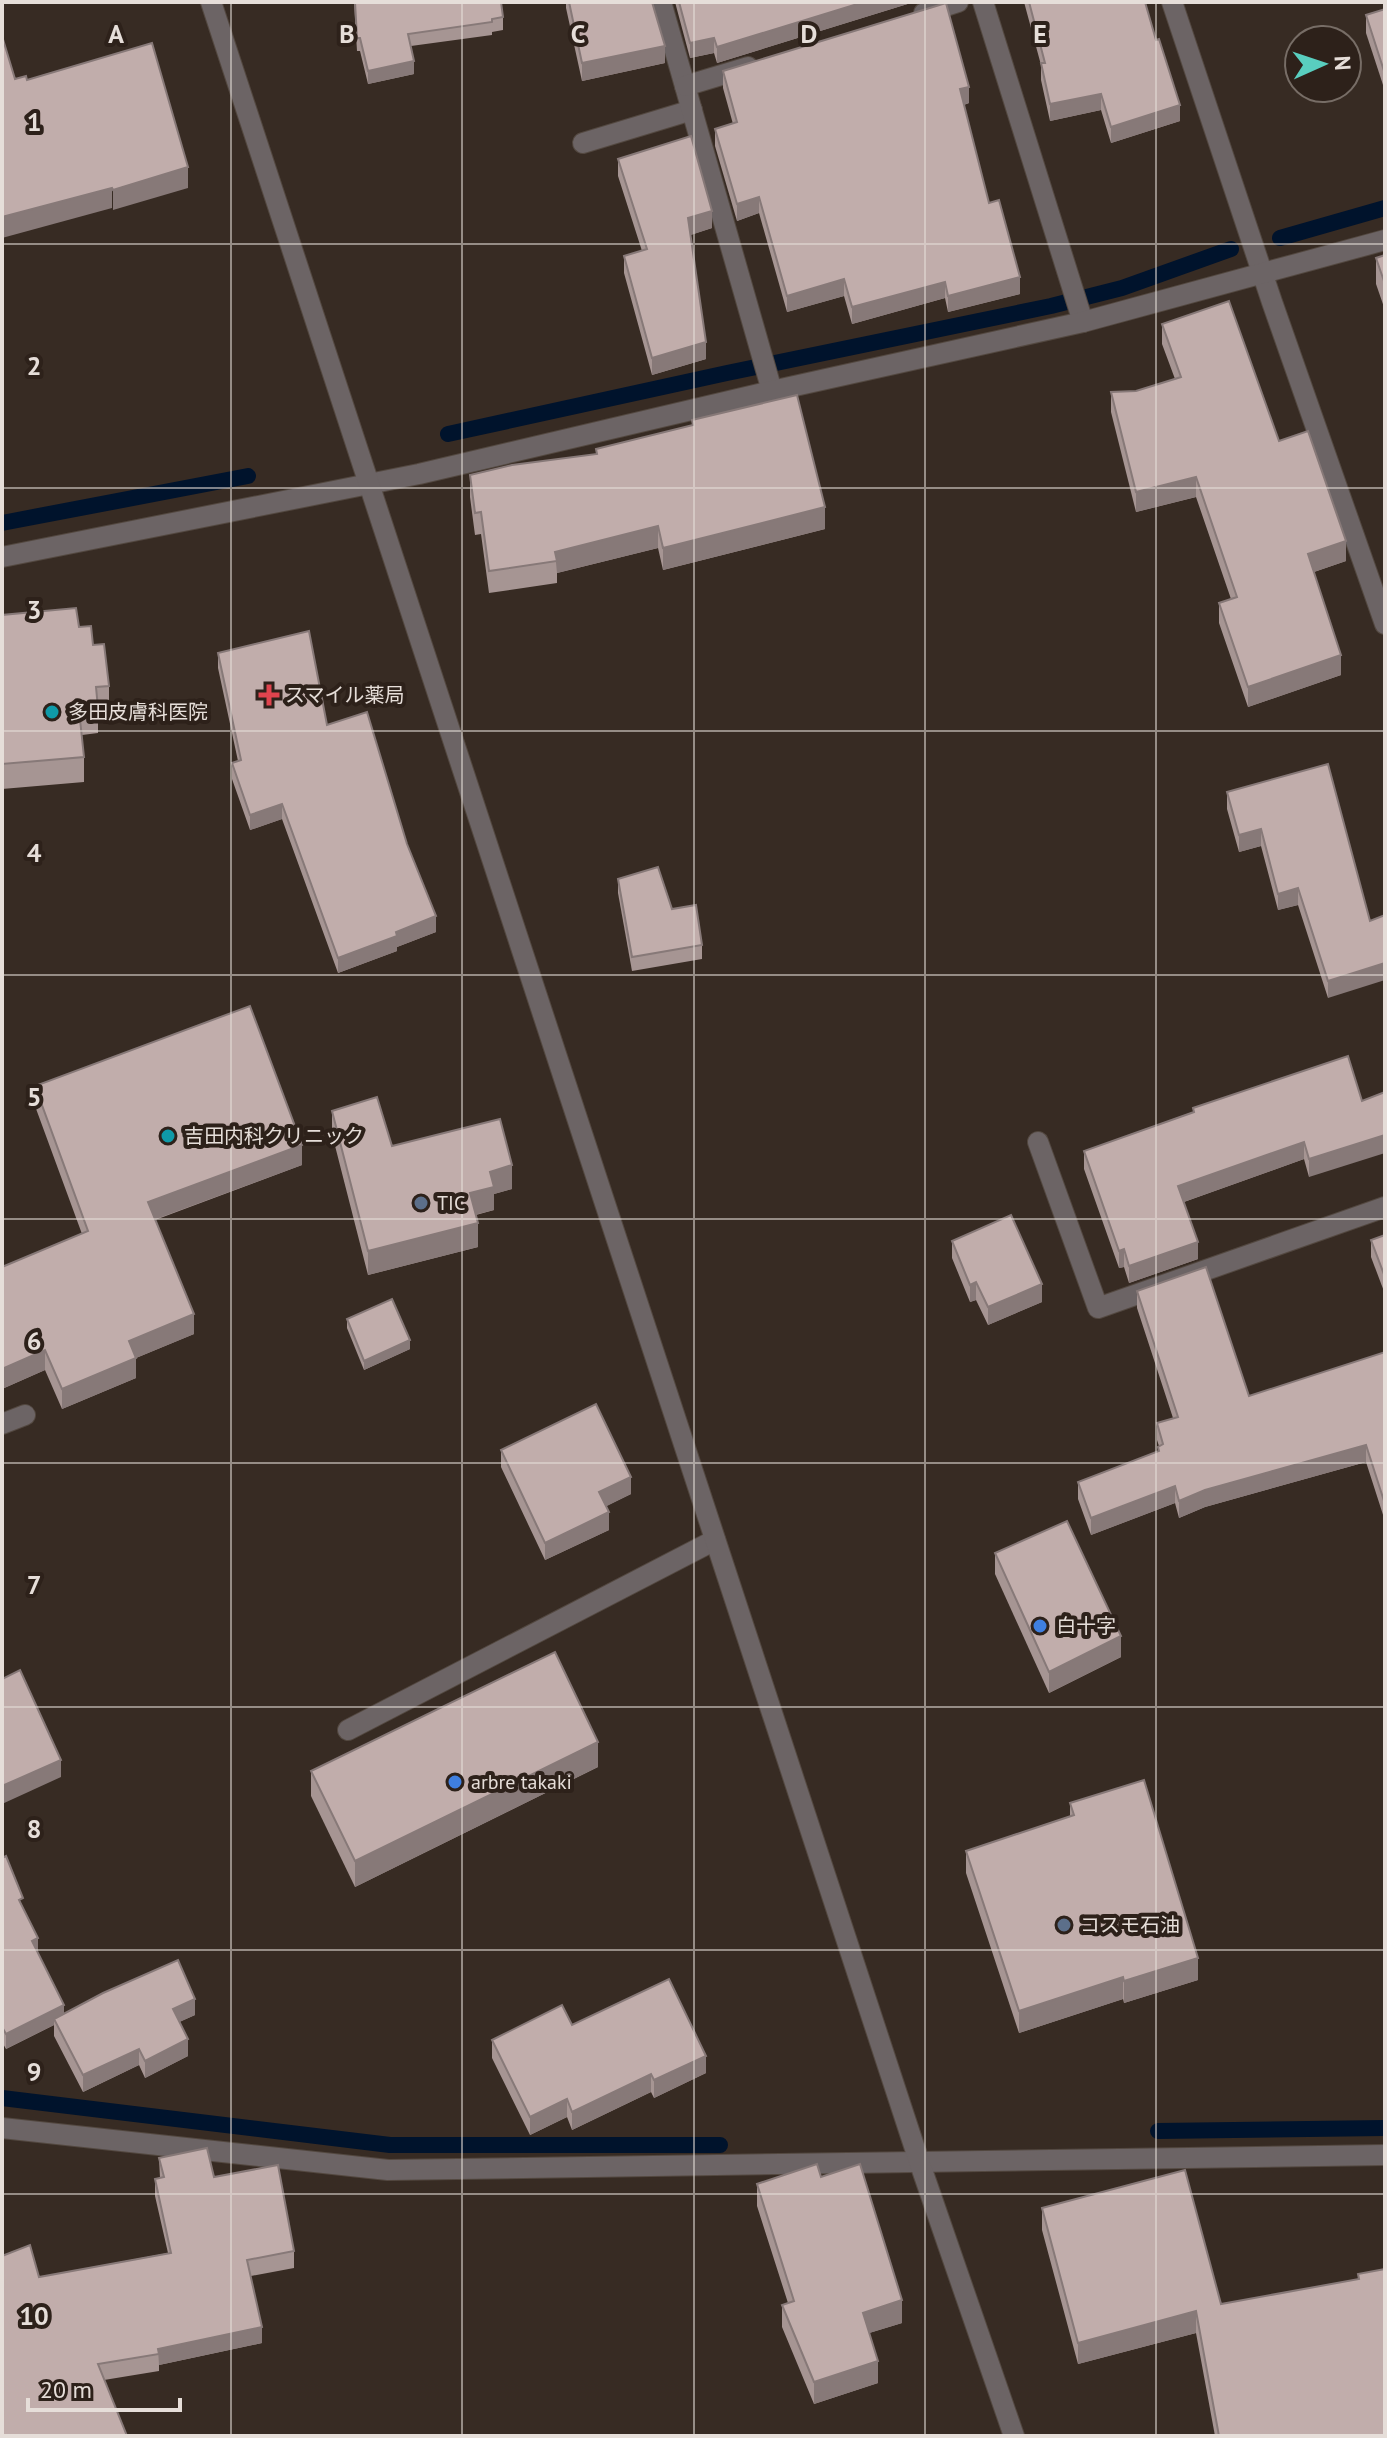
<svg xmlns="http://www.w3.org/2000/svg" width="1387" height="2438" font-family="'PT Sans','Noto Sans JP',sans-serif">
<style>
.lines{fill:none;stroke-linecap:round;stroke-linejoin:round}
.stream{stroke:#00132c;stroke-width:16}
.service-casing{stroke:#534840;stroke-width:22}
.minor-casing{stroke:#534840;stroke-width:22}
.tertiary-casing{stroke:#534840;stroke-width:22}
.service{stroke:#6c6465;stroke-width:20}
.minor{stroke:#6c6465;stroke-width:20}
.tertiary{stroke:#6c6465;stroke-width:20}
.wall{fill:#a69593}
.shaded-wall{fill:#877978}
.building{fill:#c1adab;stroke:#877978;stroke-width:2}
.grid{fill:none;stroke:#e6ded9;stroke-width:2;stroke-opacity:0.55}
.health-dot{fill:#e0444e;stroke:#2d211a;stroke-width:3}
.culture-dot{fill:#0f9aa8;stroke:#2d211a;stroke-width:3}
.service-dot{fill:#5c6f8a;stroke:#2d211a;stroke-width:3}
.shop-dot{fill:#3f7fe0;stroke:#2d211a;stroke-width:3}
.labels{text-anchor:middle;stroke-width:8;stroke-linejoin:round;paint-order:stroke}
.poi-label{font-size:20px;fill:#e6ded9;stroke:#2d211a;text-anchor:start}
.grid-label{font-size:26px;text-anchor:middle;font-weight:bold;fill:#e6ded9;stroke:#2d211a;stroke-width:8;stroke-linejoin:round;paint-order:stroke}
</style>
<rect width="100%" height="100%" fill="#372b23"/>
<g class="lines">
<g class="stream">
<polyline points="1280,238 1385,208"/>
<polyline points="448,434 727,373 1051,306 1122,288 1231,249"/>
<polyline points="2,523 248,476"/>
<polyline points="2,2098 390,2145 720,2145"/>
<polyline points="1158,2131 1385,2128"/>
</g>
<g class="service-casing">
<polyline id="service" points="583,143 692,110"/>
</g>
<g class="minor-casing">
<g id="minor">
<polyline points="661,2 772,391"/>
<polyline points="983,2 1083,322"/>
<polyline points="1172,2 1272,302 1385,624"/>
<polyline points="924,13 958,2"/>
<polyline points="685,86 748,67"/>
<polyline points="2,557 419,474 772,391 1083,322 1385,240"/>
<polyline points="1038,1142 1098,1308 1385,1207"/>
<polyline points="2,1424 25,1415"/>
<polyline points="348,1730 715,1540"/>
<polyline points="2,2128 388,2170 1385,2155"/>
</g>
</g>
<g class="tertiary-casing">
<polyline id="tertiary" points="211,2 919,2161 1014,2436"/>
</g>
<use href="#service" class="service"/>
<use href="#minor" class="minor"/>
<use href="#tertiary" class="tertiary"/>
</g>
<g class="wall">
<polygon points="354,2 501,2 503,17 503,30 492,32 492,35 411,46 414,74 368,84 360,51 357,51"/>
<polygon points="566,2 652,2 665,63 582,81 566,8"/>
<polygon points="675,2 914,2 717,63 714,53 690,58"/>
<polygon points="1024,2 1145,2 1180,121 1111,143 1101,110 1050,121 1041,80 1041,65"/>
<polygon points="1385,9 1385,91 1366,33 1366,15"/>
<polygon points="723,71 969,103 964,105 989,203 1020,294 948,312 945,298 852,324 844,296 787,312 759,213 737,221 715,146 715,129 733,124 723,88"/>
<polygon points="618,159 712,228 690,235 706,359 652,375 624,273 624,256 642,251 618,176"/>
<polygon points="1385,255 1385,310 1376,284 1376,258"/>
<polygon points="1162,324 1279,441 1346,561 1314,572 1341,675 1248,707 1219,623 1219,603 1231,599 1196,497 1136,512 1111,412 1111,392 1136,391 1175,379 1162,344"/>
<polygon points="692,420 825,529 663,570 658,548 557,573 557,583 489,593 481,534 475,535 470,497 470,475 596,454 596,449 692,425"/>
<polygon points="2,615 79,627 93,645 109,686 109,711 98,712 98,733 82,735 84,757 84,782 2,789"/>
<polygon points="218,653 327,725 407,844 436,932 397,947 397,951 338,973 282,819 250,830 232,779 232,763 238,761 218,668"/>
<polygon points="1227,792 1370,921 1328,998 1298,905 1278,910 1261,846 1239,852 1227,809"/>
<polygon points="618,879 672,909 702,945 702,959 632,971 618,893"/>
<polygon points="35,1086 302,1165 155,1220 194,1334 136,1358 136,1378 62,1409 45,1370 2,1389 82,1234 35,1106"/>
<polygon points="1362,1101 1309,1177 1304,1159 1184,1202 1198,1259 1129,1283 1124,1267 1119,1268 1084,1169 1084,1151 1193,1112 1193,1108"/>
<polygon points="332,1111 392,1146 512,1189 494,1194 494,1210 476,1215 478,1247 368,1275 332,1134"/>
<polygon points="1385,1235 1385,1294 1371,1257 1371,1240"/>
<polygon points="952,1241 1042,1302 988,1325 976,1300 970,1302 952,1258"/>
<polygon points="1137,1291 1249,1396 1385,1352 1385,1521 1366,1462 1205,1507 1179,1518 1175,1503 1091,1535 1078,1499 1078,1482 1158,1452 1158,1447 1159,1446 1157,1440 1157,1423 1173,1418 1137,1308"/>
<polygon points="347,1319 410,1349 364,1370 347,1328"/>
<polygon points="501,1450 631,1494 606,1506 609,1530 545,1560 501,1467"/>
<polygon points="995,1553 1121,1657 1049,1693 995,1574"/>
<polygon points="598,1767 355,1887 311,1796 311,1771"/>
<polygon points="1070,1803 1198,1980 1124,2003 1123,1999 1019,2033 966,1873 966,1851 1070,1816"/>
<polygon points="2,1858 23,1908 38,1953 64,2014 195,2015 179,2022 188,2056 145,2078 139,2065 83,2092 54,2036 54,2025 6,2049 2,2042"/>
<polygon points="572,2025 706,2073 654,2098 651,2092 572,2130 567,2117 530,2135 492,2058 492,2040"/>
<polygon points="159,2158 214,2177 294,2251 294,2268 251,2276 262,2343 159,2365 159,2371 104,2380 39,2277 168,2253 155,2196 155,2179 160,2178"/>
<polygon points="821,2177 902,2323 869,2333 878,2383 814,2404 782,2327 782,2305 788,2303 757,2206 757,2184"/>
<polygon points="1042,2208 1221,2304 1358,2279 1358,2274 1385,2436 1215,2436 1196,2333 1078,2364 1042,2230"/>
</g>
<g class="shaded-wall">
<polygon points="864,2 914,2 717,63 717,47"/>
<polygon points="714,38 714,53 690,58 690,43"/>
<polygon points="665,46 665,63 582,81 582,63"/>
<polygon points="414,61 414,74 368,84 368,71"/>
<polygon points="969,87 969,103 960,106 960,89"/>
<polygon points="1101,94 1101,110 1050,121 1050,104"/>
<polygon points="1180,105 1180,121 1111,143 1111,127"/>
<polygon points="188,167 188,188 113,210 113,190"/>
<polygon points="112,188 112,208 2,238 2,217"/>
<polygon points="759,197 759,213 737,221 737,204"/>
<polygon points="712,211 712,228 688,236 688,218"/>
<polygon points="1020,277 1020,294 948,312 948,296"/>
<polygon points="844,279 844,296 787,312 787,296"/>
<polygon points="945,282 945,298 852,324 852,307"/>
<polygon points="706,342 706,359 652,375 652,358"/>
<polygon points="1196,477 1196,497 1136,512 1136,492"/>
<polygon points="825,507 825,529 663,570 663,548"/>
<polygon points="658,526 658,548 557,573 555,552"/>
<polygon points="1346,541 1346,561 1308,574 1308,554"/>
<polygon points="1341,655 1341,675 1248,707 1248,687"/>
<polygon points="282,804 282,819 250,830 250,815"/>
<polygon points="1261,829 1261,846 1239,852 1239,835"/>
<polygon points="1298,888 1298,905 1278,910 1278,894"/>
<polygon points="436,916 436,932 397,947 397,951 338,973 338,958 396,932"/>
<polygon points="1385,963 1385,980 1328,998 1328,981"/>
<polygon points="1385,1135 1385,1153 1309,1177 1309,1159"/>
<polygon points="1304,1142 1304,1159 1178,1204 1178,1186"/>
<polygon points="302,1145 302,1165 148,1222 148,1202"/>
<polygon points="512,1165 512,1189 494,1194 494,1210 470,1216 470,1193 490,1172"/>
<polygon points="478,1223 478,1247 368,1275 368,1251"/>
<polygon points="1198,1242 1198,1259 1129,1283 1129,1266"/>
<polygon points="1124,1249 1124,1267 1119,1268 1119,1251"/>
<polygon points="976,1282 976,1300 970,1302 970,1285"/>
<polygon points="1042,1284 1042,1302 988,1325 988,1307"/>
<polygon points="194,1314 194,1334 136,1358 136,1378 62,1409 62,1389 129,1341"/>
<polygon points="410,1340 410,1349 364,1370 364,1361"/>
<polygon points="45,1350 45,1370 2,1389 2,1369"/>
<polygon points="1366,1445 1366,1462 1205,1507 1179,1518 1179,1501 1205,1490"/>
<polygon points="631,1477 631,1494 599,1510 599,1492"/>
<polygon points="1175,1486 1175,1503 1091,1535 1091,1518"/>
<polygon points="609,1512 609,1530 545,1560 545,1543"/>
<polygon points="1121,1636 1121,1657 1049,1693 1049,1672"/>
<polygon points="598,1742 598,1767 355,1887 355,1861"/>
<polygon points="61,1760 61,1777 2,1804 2,1786"/>
<polygon points="38,1938 38,1954 32,1941"/>
<polygon points="1198,1958 1198,1980 1124,2003 1124,1981"/>
<polygon points="1123,1977 1123,1999 1019,2033 1019,2011"/>
<polygon points="195,1999 195,2015 173,2025 173,2009"/>
<polygon points="64,2005 64,2020 54,2019 54,2025 6,2049 6,2034"/>
<polygon points="188,2039 188,2056 145,2078 145,2061"/>
<polygon points="139,2049 139,2065 83,2092 83,2075"/>
<polygon points="706,2056 706,2073 654,2098 654,2080"/>
<polygon points="651,2074 651,2092 572,2130 572,2112"/>
<polygon points="567,2099 567,2117 530,2135 530,2117"/>
<polygon points="902,2300 902,2323 863,2335 863,2313"/>
<polygon points="1196,2311 1196,2333 1078,2364 1078,2343"/>
<polygon points="262,2327 262,2343 159,2365 158,2349"/>
<polygon points="878,2361 878,2383 814,2404 814,2382"/>
</g>
<g class="building">
<polygon points="355,2 501,2 503,17 492,19 492,22 408,34 414,61 368,71 360,38 357,38"/>
<polygon points="569,2 652,2 665,46 582,63"/>
<polygon points="679,2 864,2 717,47 714,38 690,43"/>
<polygon points="1029,2 1145,2 1156,40 1159,39 1180,105 1111,127 1101,94 1050,104 1041,63 1045,63"/>
<polygon points="946,3 969,87 960,89 989,203 999,200 1020,277 948,296 945,282 852,307 844,279 787,296 759,197 737,204 715,129 737,122 723,71"/>
<polygon points="1385,9 1385,74 1366,15"/>
<polygon points="2,36 15,79 26,76 27,80 152,43 188,167 113,190 112,188 2,217"/>
<polygon points="691,136 712,211 688,218 706,342 652,358 624,256 647,249 618,159"/>
<polygon points="1385,255 1385,284 1376,258"/>
<polygon points="1229,301 1279,441 1308,431 1346,541 1308,554 1341,655 1248,687 1219,603 1237,597 1196,477 1136,492 1111,392 1136,391 1181,377 1162,324"/>
<polygon points="797,395 825,507 663,548 658,526 555,552 557,561 489,571 481,512 475,513 470,475 512,465 597,454 596,449 693,425 692,420"/>
<polygon points="76,608 79,627 91,626 93,645 104,644 109,686 96,687 98,708 79,710 84,757 2,764 2,615"/>
<polygon points="309,631 327,725 367,712 407,844 436,916 396,932 397,936 338,958 282,804 250,815 232,763 241,760 218,653"/>
<polygon points="1328,764 1370,921 1385,915 1385,963 1328,981 1298,888 1278,894 1261,829 1239,835 1227,792"/>
<polygon points="658,867 672,909 696,905 702,945 632,957 618,879"/>
<polygon points="250,1006 302,1145 148,1202 194,1314 129,1341 136,1358 62,1389 45,1350 2,1369 2,1267 88,1231 35,1086"/>
<polygon points="1348,1056 1362,1101 1385,1092 1385,1135 1309,1159 1304,1142 1178,1186 1198,1242 1129,1266 1124,1249 1119,1251 1084,1151 1194,1112 1193,1108"/>
<polygon points="377,1097 392,1146 500,1119 512,1165 490,1172 494,1187 470,1193 478,1223 368,1251 332,1111"/>
<polygon points="1011,1215 1042,1284 988,1307 976,1282 970,1285 952,1241"/>
<polygon points="1385,1235 1385,1277 1371,1240"/>
<polygon points="1206,1267 1249,1396 1385,1352 1385,1504 1366,1445 1205,1490 1179,1501 1175,1486 1091,1518 1078,1482 1159,1451 1158,1447 1163,1444 1157,1423 1178,1417 1137,1291"/>
<polygon points="392,1299 410,1340 364,1361 347,1319"/>
<polygon points="596,1404 631,1477 599,1492 609,1512 545,1543 501,1450"/>
<polygon points="1067,1521 1121,1636 1049,1672 995,1553"/>
<polygon points="555,1652 598,1742 355,1861 311,1771"/>
<polygon points="20,1670 61,1760 2,1786 2,1679"/>
<polygon points="1144,1780 1198,1958 1124,1981 1123,1977 1019,2011 966,1851 1074,1815 1070,1803"/>
<polygon points="6,1856 23,1898 19,1900 38,1938 32,1941 64,2005 6,2034 2,2027 2,1858"/>
<polygon points="178,1960 195,1999 173,2009 188,2039 145,2061 139,2049 83,2075 54,2019 103,1993"/>
<polygon points="669,1979 706,2056 654,2080 651,2074 572,2112 567,2099 530,2117 492,2040 562,2005 572,2025"/>
<polygon points="207,2148 214,2177 278,2165 294,2251 247,2260 262,2327 158,2349 159,2354 98,2364 127,2436 2,2436 2,2256 30,2245 39,2277 171,2253 155,2179 164,2177 159,2158"/>
<polygon points="817,2164 821,2177 860,2164 902,2300 863,2313 878,2361 814,2382 782,2305 794,2301 757,2184"/>
<polygon points="1185,2170 1221,2304 1359,2279 1358,2274 1385,2269 1385,2436 1219,2436 1196,2311 1078,2343 1042,2208"/>
</g>
<path class="grid" d="M231,2V2436M462,2V2436M694,2V2436M925,2V2436M1156,2V2436M2,244H1385M2,488H1385M2,731H1385M2,975H1385M2,1219H1385M2,1463H1385M2,1707H1385M2,1950H1385M2,2194H1385"/>
<path class="health-dot" d="M265 683h8v8h8v8h-8v8h-8v-8h-8v-8h8z"/>
<g class="culture-dot">
<circle cx="52" cy="712" r="8"/>
<circle cx="168" cy="1136" r="8"/>
</g>
<g class="service-dot">
<circle cx="421" cy="1203" r="8"/>
<circle cx="1064" cy="1925" r="8"/>
</g>
<g class="shop-dot">
<circle cx="1040" cy="1626" r="8"/>
<circle cx="455" cy="1782" r="8"/>
</g>
<g class="labels">
<g class="poi-label">
<text x="285" y="702">スマイル薬局</text>
<text x="68" y="719">多田皮膚科医院</text>
<text x="184" y="1143">吉田内科クリニック</text>
<text x="437" y="1210">TIC</text>
<text x="1056" y="1633">白十字</text>
<text x="471" y="1789">arbre takaki</text>
<text x="1080" y="1932">コスモ石油</text>
</g>
</g>
<g class="grid-label">
<text x="116" y="43">A</text>
<text x="347" y="43">B</text>
<text x="578" y="43">C</text>
<text x="809" y="43">D</text>
<text x="1040" y="43">E</text>
<text x="34" y="131">1</text>
<text x="34" y="375">2</text>
<text x="34" y="619">3</text>
<text x="34" y="862">4</text>
<text x="34" y="1106">5</text>
<text x="34" y="1350">6</text>
<text x="34" y="1594">7</text>
<text x="34" y="1838">8</text>
<text x="34" y="2081">9</text>
<text x="34" y="2325">10</text>
</g>
<rect width="1387" height="2438" fill="none" stroke="#e6ded9" stroke-width="8"/>
<g transform="translate(1323 64) rotate(87)"><circle r="38" fill="#2d211a" stroke="#776d66" stroke-width="2"/>
<path d="M0-6L14 30L0 20L-14 30Z" fill="#59cebf"/>
<text y="-12" font-size="22" font-weight="bold" text-anchor="middle" fill="#e6ded9">N</text>
</g>
<path d="M28 2398v12h152v-12" fill="none" stroke="#e6ded9" stroke-width="4"/>
<text x="40" y="2398" font-size="24" fill="#e6ded9" stroke="#2d211a" stroke-width="6" paint-order="stroke">20 m</text>
</svg>
